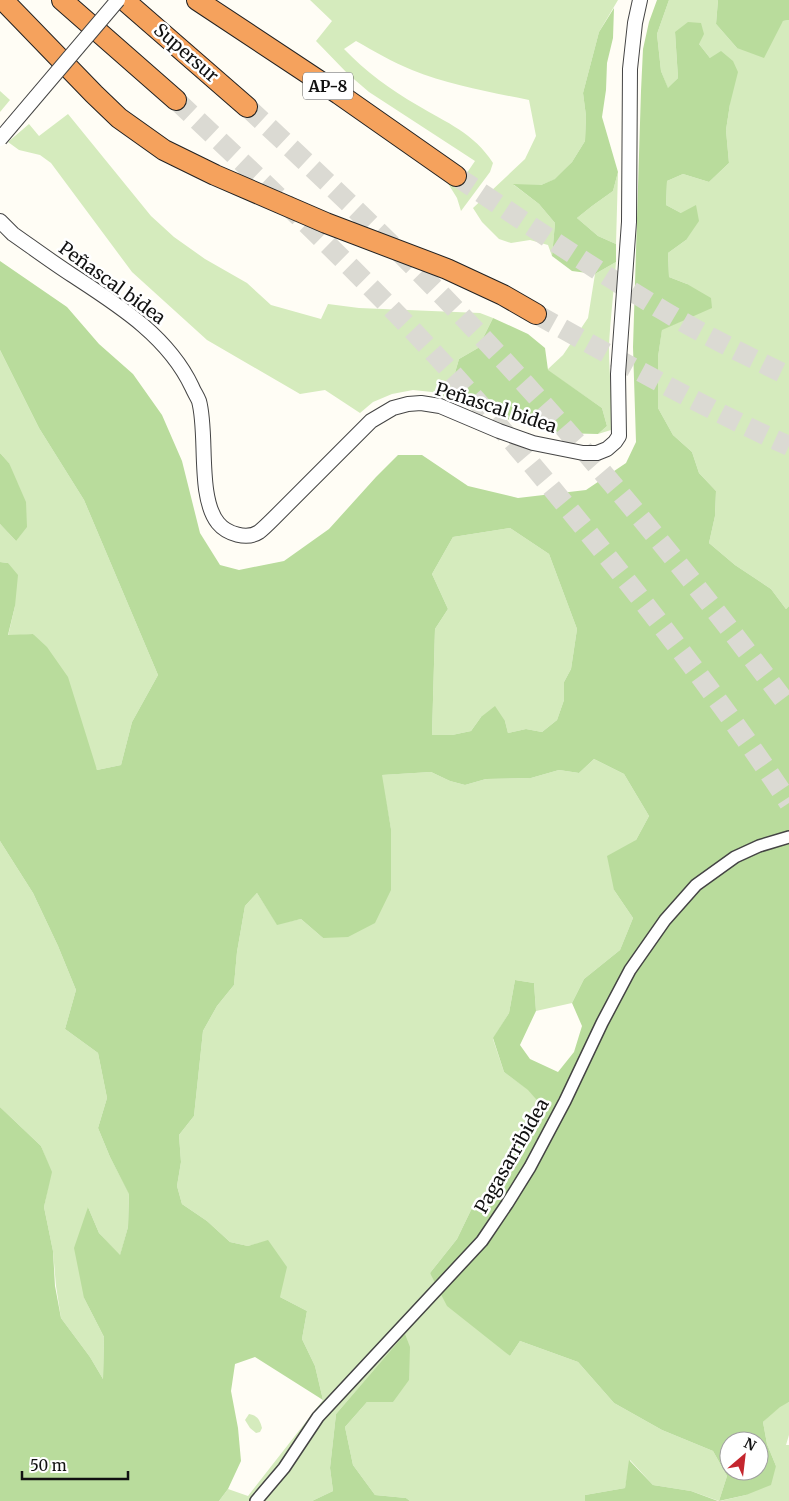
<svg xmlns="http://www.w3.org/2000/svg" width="789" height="1501" font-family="Merriweather,serif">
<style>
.green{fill:#d5ebbd}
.forest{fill:#b9dc9c;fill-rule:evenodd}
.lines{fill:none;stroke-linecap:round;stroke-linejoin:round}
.motorway-tunnel{stroke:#dbdad3;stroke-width:20;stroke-dasharray:20 10;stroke-linecap:butt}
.minor-casing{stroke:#444;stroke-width:14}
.tertiary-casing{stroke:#444;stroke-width:16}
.motorway-casing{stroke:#222;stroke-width:22}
.minor{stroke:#fff;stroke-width:11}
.tertiary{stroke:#fff;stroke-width:14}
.motorway{stroke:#f5a25d;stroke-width:20}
.tertiary-bridge-casing{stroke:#444;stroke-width:16;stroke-linecap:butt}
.tertiary-bridge{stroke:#fff;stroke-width:14}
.labels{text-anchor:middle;stroke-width:5;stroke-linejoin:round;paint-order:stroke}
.shield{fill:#fff;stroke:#585858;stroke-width:1}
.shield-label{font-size:16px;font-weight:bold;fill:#111}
.street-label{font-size:18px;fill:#111;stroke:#fff}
</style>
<rect width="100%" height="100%" fill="#fffdf5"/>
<g class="green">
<path d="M310,0H618L599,32L583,93L586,116L585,141L572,162L556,179L541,185H514L539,204L555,223L552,256L548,245L530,240L511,243L499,239L482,222L473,208L525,159L536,136L529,100C490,92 449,85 412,70C392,62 374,51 356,41L344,49C365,71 391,90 417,105C447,123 474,133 493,163L490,172L461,211L457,198L444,177L458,186L475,161L369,92L348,74L316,41L332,21Z"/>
<polygon points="669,0 718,0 716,24 737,48 783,21 789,20 789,606 786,609 771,589 735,565 709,543 715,516 716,491 699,473 692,452 673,435 658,408 658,357 662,329 679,322 687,284 669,277 668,253 686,240 681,213 666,205 667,181 683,174 709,182 729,163 726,130 730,104 710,58 699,44 675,32 678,78 668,89 661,71 657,34"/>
<polygon points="0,91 10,100 0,112"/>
<polygon points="68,114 151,216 174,237 205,259 247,283 271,305 321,319 328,304 359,308 480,313 493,318 478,348 459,359 450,390 481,410 432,392 413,390 392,394 373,402 360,413 325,390 300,394 207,340 132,272 51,163 40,155 19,150 8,142 29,124 39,136"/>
<polygon points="618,172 616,244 598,236 577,218 592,206 613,191"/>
<path d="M616,262C614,291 610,320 609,348C609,376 613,403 611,430L598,434L607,426L602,408L547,370L563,355L588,318L595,274Z"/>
<polygon points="0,350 39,428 84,500 158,675 132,722 121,765 97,770 33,634 8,636 15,606 8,563 0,562 0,524 16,541 9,463 0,453"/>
<polygon points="510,528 549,554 577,629 571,669 564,682 564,700 557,720 542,732 526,729 508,733 505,721 481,717 471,731 452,735 432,735 435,629 448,609 432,574 453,537"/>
<polygon points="594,759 624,774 649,816 636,840 614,890 633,918 620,950 584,979 572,1003 536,1011 534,983 515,980 509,1013 493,1039 504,1072 529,1090 541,1105 517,1146 497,1176 471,1210 457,1239 430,1273 510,1356 520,1341 578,1362 614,1403 662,1430 713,1451 727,1476 719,1501 691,1491 653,1485 630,1460 625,1488 585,1495 585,1501 410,1501 406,1498 375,1495 353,1465 345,1427 367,1402 393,1402 405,1335 336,1414 330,1468 333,1491 312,1501 219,1501 228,1489 248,1496 323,1400 315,1366 302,1339 307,1311 280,1297 268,1241 248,1246 230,1242 207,1221 182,1204 177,1186 181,1162 179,1135 194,1116 203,1031 217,1006 234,985 237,952 245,906 257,893 277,924 301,919 323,938 391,829 381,775 431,772 450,781 465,785 486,779 531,778 559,770 579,773"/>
<polygon points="0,841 33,893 58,946 76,990 65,1029 98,1053 107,1098 98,1128 110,1157 129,1193 128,1227 120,1256 99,1233 88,1207 84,1298 104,1337 103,1379 90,1357 61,1318 56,1286 53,1251 44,1207 51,1172 41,1146 0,1107"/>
<polygon points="789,1402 789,1435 786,1445 789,1445 789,1501 720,1501 746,1495 776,1466 767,1444 763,1422 780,1406"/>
<path d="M249,1414C257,1415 260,1420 262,1428L260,1432L256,1433L250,1428L245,1420Z"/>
</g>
<g class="forest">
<path d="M657,0H669L657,34L661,71L668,88L678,78L675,32L688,22L701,23L704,34L699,44L710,58L721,51L733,61L738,72L730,104L726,130L729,163L709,182L683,174L667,181L666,205L681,213L696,205L699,221L686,240L668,253L669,277L687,284L711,298L712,308L662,330L658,357V408L673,435L692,452L699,473L716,491L715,516L709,543L735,565L771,589L786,609L789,606V1402L780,1407L763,1422L767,1444L776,1466L771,1485L746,1495L719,1501L727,1476L713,1451L662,1430L614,1403L578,1362L520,1341L510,1356L447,1306L430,1273L457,1239L471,1210L497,1176L517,1146L541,1105L528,1090L504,1072L493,1038L509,1013L515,980L534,983L536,1011L520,1045L530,1059L558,1072L574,1052L582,1026L572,1003L584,979L620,950L633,918L614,890L607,856L636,840L649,816L624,774L594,759L579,773L559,770L531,778L486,779L465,785L450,781L431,772L382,775L391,829V890L375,923L348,937L323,938L301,919L277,925L257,893L245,906L237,952L234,985L217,1006L203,1031L194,1116L179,1135L181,1162L177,1186L182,1204L207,1221L230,1242L248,1246L268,1240L287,1267L280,1297L307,1311L302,1339L315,1366L323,1400L255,1357L235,1364L231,1391L238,1428L241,1461L228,1489L219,1501H0V1107L41,1146L52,1172L44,1207L53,1251L55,1286L61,1318L90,1357L103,1379L104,1337L84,1298L74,1248L88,1207L99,1233L120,1255L128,1227L129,1194L110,1157L98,1128L107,1098L98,1053L65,1029L76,990L58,946L33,893L0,841V562L8,563L18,575L15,606L8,635L33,634L47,647L68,677L97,770L121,765L132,722L158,675L84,500L39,428L0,350V261L67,307L99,344L133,374L162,415L182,461L200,533L220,565L239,570L284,561L329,529L376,477L398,455H422L468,486L518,498L586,490L626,463L636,442L633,347L641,91L643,49L649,22ZM510,528L549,554L577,629L571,669L564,682V700L557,720L542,732L526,729L508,733L505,721L495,706L481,717L471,731L452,735H432L435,629L448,609L432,574L453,537ZM729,1441H759V1471H729Z"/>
<polygon points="718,0 789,0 789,20 783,21 764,58 737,48 716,24"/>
<polygon points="614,8 613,38 607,63 606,90 602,117 618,172 613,191 592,206 577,218 598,236 616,244 616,262 595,274 572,271 552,256 555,223 539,204 513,184 541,185 555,179 572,162 585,141 586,116 583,93 599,32"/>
<polygon points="493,318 528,334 545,348 548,370 602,408 607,426 598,434 556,433 522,424 481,410 450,390 459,359 478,348"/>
<polygon points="0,453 9,463 26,502 27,527 16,541 0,524"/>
<polygon points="405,1334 410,1347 409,1380 393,1402 367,1402 345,1427 353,1465 375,1495 406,1498 410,1501 312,1501 333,1491 330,1468 336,1414"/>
<polygon points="629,1460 653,1485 691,1491 718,1501 585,1501 585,1495 625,1488"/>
</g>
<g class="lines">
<g class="motorway-tunnel">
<path d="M176,100C262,181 350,263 431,350C503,428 571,510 637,594C690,662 742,731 789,803"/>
<path d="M247,107C343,196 439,288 527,386C619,488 706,596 789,707"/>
<path d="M456,176C525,222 593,269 664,311C704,335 747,356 789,376"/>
<path d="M536,314C619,360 702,407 789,446"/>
</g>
<g class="minor-casing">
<polyline id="minor" points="256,1501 284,1468 318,1417 482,1241 507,1204 530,1167 565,1101 602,1023 630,970 665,920 696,885 735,857 759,846 789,837"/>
</g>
<g class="tertiary-casing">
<path id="tertiary" d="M0,221L13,234C33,248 52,262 72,275C118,305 168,336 192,387C194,392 197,396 199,401C208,433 197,497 218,523C227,534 247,540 259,532C264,528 269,523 273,519L371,421L393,408L408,404L421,403L440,406L499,431L533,443L583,453H597L607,449L615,442L619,436L618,374L629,222L630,69L635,23L640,0"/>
</g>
<g class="motorway-casing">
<g id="motorway">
<polyline points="3,0 94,94 119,118 164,150 215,175 326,223 447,269 503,295 536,314"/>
<polyline points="62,0 176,100"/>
<polyline points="124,0 247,107"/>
<polyline points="197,0 339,94 456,176"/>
</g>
</g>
<use href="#minor" class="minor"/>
<use href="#tertiary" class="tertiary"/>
<use href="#motorway" class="motorway"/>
<g class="tertiary-bridge-casing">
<polyline id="tertiary-bridge" points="0,139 118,0"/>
</g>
<use href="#tertiary-bridge" class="tertiary-bridge"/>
</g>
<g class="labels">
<rect class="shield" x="303" y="72.5" width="50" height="27" rx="4"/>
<g class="shield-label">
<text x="328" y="92">AP-8</text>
</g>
<g class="street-label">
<text transform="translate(186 53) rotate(41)" y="6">Supersur</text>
<text transform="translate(112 283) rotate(36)" y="6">Peñascal bidea</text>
<text transform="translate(496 408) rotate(18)" y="6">Peñascal bidea</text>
<text transform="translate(512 1156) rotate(-60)" y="6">Pagasarribidea</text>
</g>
</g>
<g transform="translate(744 1456) rotate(28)"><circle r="24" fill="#ffffff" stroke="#a0a0a0"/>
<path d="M0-4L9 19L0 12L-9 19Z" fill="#c4262e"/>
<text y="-8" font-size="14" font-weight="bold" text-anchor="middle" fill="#111111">N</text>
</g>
<path d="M22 1471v8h106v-8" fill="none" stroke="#111111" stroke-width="2.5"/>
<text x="30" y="1471" font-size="15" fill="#111111" stroke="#ffffff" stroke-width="4" paint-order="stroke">50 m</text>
</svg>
